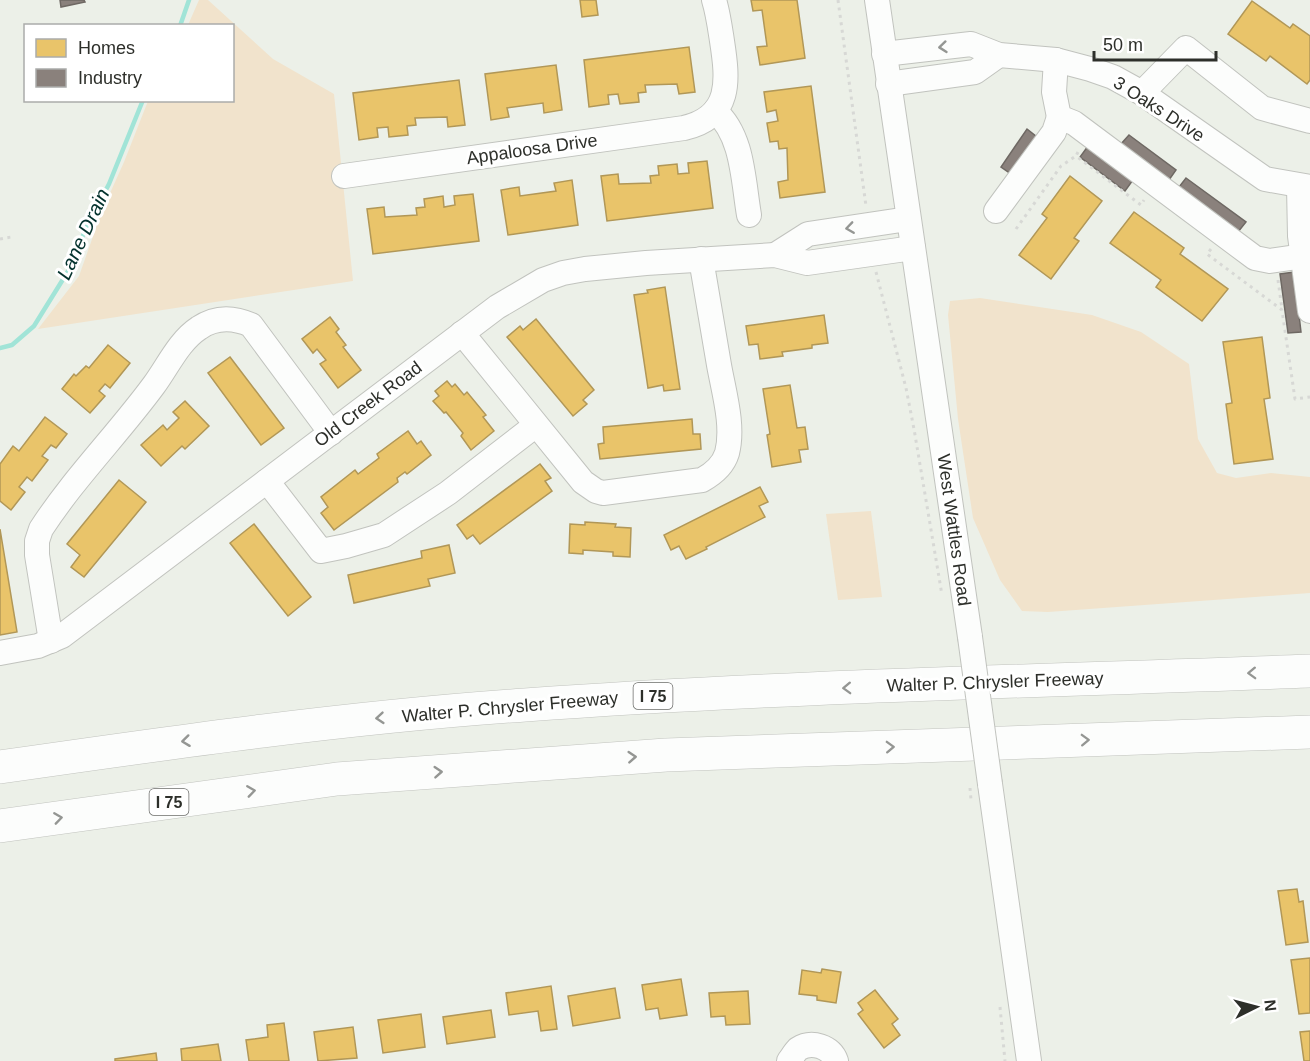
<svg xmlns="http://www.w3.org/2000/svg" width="1310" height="1061" font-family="Arial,sans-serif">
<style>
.green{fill:#f1e3cc}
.homes{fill:#e9c46a;stroke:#b19757;stroke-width:1.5}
.industry{fill:#8a817c;stroke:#6e6863;stroke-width:1.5}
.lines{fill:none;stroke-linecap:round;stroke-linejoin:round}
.stream{stroke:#a1e4d7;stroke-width:4.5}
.minor-casing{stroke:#c1c3be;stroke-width:26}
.highway-casing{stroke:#c1c3be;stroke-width:34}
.path{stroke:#d7d8d5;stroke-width:3;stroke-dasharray:3 4.5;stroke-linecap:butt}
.minor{stroke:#fcfdfc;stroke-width:24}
.highway{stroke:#fcfdfc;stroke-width:33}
.minor-bridge-casing{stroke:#c1c3be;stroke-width:26;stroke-linecap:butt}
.path-bridge{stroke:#d7d8d5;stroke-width:3;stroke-dasharray:3 4.5;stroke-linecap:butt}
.minor-bridge{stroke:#fcfdfc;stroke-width:24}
.oneway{stroke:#949693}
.labels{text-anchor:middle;stroke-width:6;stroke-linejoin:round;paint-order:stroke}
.shield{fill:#fff;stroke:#6c6d6a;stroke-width:1.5}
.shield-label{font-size:16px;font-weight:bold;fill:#2d2f2a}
.street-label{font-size:18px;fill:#2d2f2a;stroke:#fff}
.water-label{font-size:20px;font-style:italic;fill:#03322d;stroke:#fff}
</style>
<rect width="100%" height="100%" fill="#ecf0e8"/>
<g class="green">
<polygon points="199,0 208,0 273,59 334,94 353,281 38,329 79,276 102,211 124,162 148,101 232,100 232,26 188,25"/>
<polygon points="980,298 1092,315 1141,332 1189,364 1198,439 1217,473 1236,478 1271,473 1310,477 1310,593 1048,612 1022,611 1000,580 973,518 958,419 948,315 950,301"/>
<polygon points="871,511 882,597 838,600 826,514"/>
</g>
<g class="homes">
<polygon points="580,0 596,0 598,15 582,17"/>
<polygon points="751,0 797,0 805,58 760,65 757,47 767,46 762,10 753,11"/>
<polygon points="1252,1 1290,28 1293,24 1310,36 1310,80 1307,84 1270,56 1266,61 1228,34"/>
<polygon points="689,47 695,92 679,94 677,84 645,85 646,92 638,93 639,102 620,104 618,94 608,95 609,104 589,107 584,60"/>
<polygon points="556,65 562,110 544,113 543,103 507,108 509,117 491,120 485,74"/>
<polygon points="459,80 465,125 448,127 447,117 415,118 416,125 407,126 408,135 389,137 388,127 377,128 378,137 359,140 353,93"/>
<polygon points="811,86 825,192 780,198 778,182 788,180 787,148 779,149 778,141 770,142 767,123 778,121 776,110 767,112 764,92"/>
<polygon points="707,161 713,208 607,221 601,176 618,174 619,184 651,183 650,176 659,175 658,166 677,164 678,174 689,173 688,163"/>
<polygon points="1070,176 1102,201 1074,238 1079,241 1051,279 1019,255 1047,218 1042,214"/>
<polygon points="572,180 578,225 508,235 501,190 519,187 520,196 556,191 554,183"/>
<polygon points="473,194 479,241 373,254 367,209 384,207 385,217 417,215 416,208 425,207 424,199 443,196 444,207 455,205 454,196"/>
<polygon points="1134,212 1184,248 1180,254 1228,289 1202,321 1156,287 1161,280 1110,243"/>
<polygon points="665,287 680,389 664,391 663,385 648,388 634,295 648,293 647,290"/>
<polygon points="824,315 828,343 812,345 812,348 782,352 783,356 760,359 758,344 749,345 746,326"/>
<polygon points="330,317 339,329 336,332 346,345 343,347 361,370 338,388 320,364 326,360 317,349 313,353 302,339"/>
<polygon points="536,319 594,390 583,400 587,404 573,416 507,337 520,326 523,330"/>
<polygon points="1262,337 1270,398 1264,399 1273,459 1234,464 1226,404 1232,403 1223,342"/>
<polygon points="108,345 130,363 110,388 105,384 99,391 105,396 90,413 62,389 74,374 76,376 86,366 89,368"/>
<polygon points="230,357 284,428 261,445 208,373"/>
<polygon points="447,381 452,387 455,384 464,395 467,392 486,415 483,417 494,431 471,450 461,436 463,433 446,412 444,413 433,401 439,396 435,391"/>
<polygon points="790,385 797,428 805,427 808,449 799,450 801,462 772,467 767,435 770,434 763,389"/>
<polygon points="185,401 209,426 185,449 182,446 161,466 141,445 163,425 167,430 179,418 173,412"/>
<polygon points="45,417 67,434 56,448 51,445 42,456 48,460 32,481 27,477 19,487 25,492 11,510 0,501 0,464 13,446 19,451"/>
<polygon points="692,419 693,434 700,434 701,449 600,459 598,444 604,443 603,427"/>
<polygon points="408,431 417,444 421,441 431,455 407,474 405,472 397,478 398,482 334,530 321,513 328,507 321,497 355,470 358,474 379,458 377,454"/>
<polygon points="540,464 551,478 545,481 552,491 480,544 473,535 467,539 457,525"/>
<polygon points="119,480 146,502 84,577 71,567 80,555 67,544"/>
<polygon points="760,487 768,502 759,506 765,517 706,547 707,549 686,559 679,546 671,550 664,535"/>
<polygon points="585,522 616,524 615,527 631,528 630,557 613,556 613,552 583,550 583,554 569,553 570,524 585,525"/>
<polygon points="254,524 311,597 288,616 230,543"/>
<polygon points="0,529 17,632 0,635"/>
<polygon points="449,545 455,573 428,579 430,586 354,603 348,575 422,558 421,551"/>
<polygon points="1297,889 1299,902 1303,901 1308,942 1286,945 1278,891"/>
<polygon points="1310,958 1310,1013 1299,1014 1291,960"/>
<polygon points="822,969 841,972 836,1003 817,1000 817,996 799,994 802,970 821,973"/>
<polygon points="681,979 687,1015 660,1019 658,1008 646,1010 642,985"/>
<polygon points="551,986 557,1029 541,1031 538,1011 509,1015 506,993"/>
<polygon points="615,988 620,1018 573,1026 568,996"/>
<polygon points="875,990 898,1019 892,1024 900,1035 884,1048 858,1014 863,1010 858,1003"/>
<polygon points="748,991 750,1024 726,1025 725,1016 711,1017 709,993"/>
<polygon points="491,1010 495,1037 447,1044 443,1017"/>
<polygon points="421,1014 425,1047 383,1053 378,1020"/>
<polygon points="284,1023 289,1061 249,1061 246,1040 268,1037 267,1025"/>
<polygon points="353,1027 357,1058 318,1061 314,1032"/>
<polygon points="1310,1031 1310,1061 1304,1061 1300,1032"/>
<polygon points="218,1044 221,1061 182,1061 181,1049"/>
<polygon points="156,1053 157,1061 115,1061 115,1059"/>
</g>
<g class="industry">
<polygon points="60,0 84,0 85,2 61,7"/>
<polygon points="1027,129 1037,137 1011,174 1001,167"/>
<polygon points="1129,135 1176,170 1169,180 1121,144"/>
<polygon points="1088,146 1133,180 1125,191 1080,157"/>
<polygon points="1186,178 1246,222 1238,232 1179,187"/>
<polygon points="1294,272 1301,332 1288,333 1280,274"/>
</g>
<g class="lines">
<g class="stream">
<polyline points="180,26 189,0"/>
<polyline points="0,348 12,345 34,326 70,268 86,228 109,184 143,100"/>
</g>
<g class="minor-casing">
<g id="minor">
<polyline points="877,0 970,637"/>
<polyline points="884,54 971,44 999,55 1056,60 1090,69 1113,77 1142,93 1265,179 1310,187"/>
<polyline points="1056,60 1054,92 1059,117 1074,123 1255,258 1270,261 1310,255"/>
<polyline points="888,84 975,72 999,55"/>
<polyline points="1142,93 1186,48 1262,108 1310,121"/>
<path d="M715,111C743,135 743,180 749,215"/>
<path d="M344,176L684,128C732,117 728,80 722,41C720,28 718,13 714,0"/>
<polyline points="1299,187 1300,236 1310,311"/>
<polyline points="996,211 1054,132 1059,117"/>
<polyline points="775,255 808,234 908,219"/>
<path d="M462,333L583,482L596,491L603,493L702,480C713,474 723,466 727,453C734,426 724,393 719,365C713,330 707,295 701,259"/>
<polyline points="267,481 321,551 346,546 384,535 448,493 536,425"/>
<path d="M51,641L37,555V541L41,529C74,478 118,434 154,385C168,366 179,341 199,328C215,317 233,317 251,325L331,433"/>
<polyline points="0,653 38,646 62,636 497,307 543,280 563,273 585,269 646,263 775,255 807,263 913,248"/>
<polyline points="990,784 1029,1061"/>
<path d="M789,1061C792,1057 795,1052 798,1049C812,1040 831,1047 836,1061"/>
</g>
</g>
<g class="highway-casing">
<g id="highway">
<path d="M0,767C174,742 349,717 525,705C786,686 1048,681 1310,671"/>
<polyline points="0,826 337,779 666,755 1310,732"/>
</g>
</g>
<g class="path">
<polyline points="838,0 866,206"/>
<polyline points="1078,152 1076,156 1141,205 1144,200"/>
<polyline points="1016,229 1061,166 1076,156"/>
<polyline points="0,239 11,237"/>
<polyline points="1211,249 1207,254 1282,310 1295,399 1310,397"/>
<polyline points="876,272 906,388 914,429 942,595"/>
<polyline points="1278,280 1282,309"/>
<polyline points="1000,1007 1005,1061"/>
</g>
<use href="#minor" class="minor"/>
<use href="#highway" class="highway"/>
<g class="minor-bridge-casing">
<polyline id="minor-bridge" points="970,637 990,784"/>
</g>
<polyline class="path-bridge" points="970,788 971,800"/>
<use href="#minor-bridge" class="minor-bridge"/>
</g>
<defs><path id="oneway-chevron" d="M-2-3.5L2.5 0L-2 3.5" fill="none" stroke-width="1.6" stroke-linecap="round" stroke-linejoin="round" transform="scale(1.5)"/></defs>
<g class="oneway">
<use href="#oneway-chevron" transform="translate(943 47) rotate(174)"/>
<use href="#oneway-chevron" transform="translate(850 228) rotate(172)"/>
<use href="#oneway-chevron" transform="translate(1252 673) rotate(178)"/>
<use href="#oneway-chevron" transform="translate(847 688) rotate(178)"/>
<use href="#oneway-chevron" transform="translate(380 718) rotate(175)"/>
<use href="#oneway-chevron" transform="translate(1085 740) rotate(-2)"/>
<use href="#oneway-chevron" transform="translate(186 741) rotate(173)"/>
<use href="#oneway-chevron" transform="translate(890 747) rotate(-2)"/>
<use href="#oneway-chevron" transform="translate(632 757) rotate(-4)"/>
<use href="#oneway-chevron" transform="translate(438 772) rotate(-4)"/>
<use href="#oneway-chevron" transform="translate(251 791) rotate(-8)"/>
<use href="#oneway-chevron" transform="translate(58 818) rotate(-8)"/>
</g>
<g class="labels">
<g class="shield">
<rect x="633.5" y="683" width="39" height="26" rx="4.5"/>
<rect x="149.5" y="789" width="39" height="26" rx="4.5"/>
</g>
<g class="shield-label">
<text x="653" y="702">I 75</text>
<text x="169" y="808">I 75</text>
</g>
<g class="street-label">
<text transform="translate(1159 109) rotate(33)" y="6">3 Oaks Drive</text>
<text transform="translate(532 149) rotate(-8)" y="6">Appaloosa Drive</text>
<text transform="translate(368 404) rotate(-37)" y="6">Old Creek Road</text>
<text transform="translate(954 530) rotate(82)" y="6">West Wattles Road</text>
<text transform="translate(995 682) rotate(-2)" y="6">Walter P. Chrysler Freeway</text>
<text transform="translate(510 707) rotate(-5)" y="6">Walter P. Chrysler Freeway</text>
</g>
<g class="water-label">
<text transform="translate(83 234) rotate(-65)" y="7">Lane Drain</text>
</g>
</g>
<rect x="24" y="24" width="210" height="78" fill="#ffffff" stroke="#abacaa" stroke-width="1.5"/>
<rect x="36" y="39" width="30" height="18" fill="#e9c46a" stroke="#abacaa" stroke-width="1.5"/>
<text x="78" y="54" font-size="18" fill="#2d2f2a">Homes</text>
<rect x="36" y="69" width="30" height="18" fill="#8a817c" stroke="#abacaa" stroke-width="1.5"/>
<text x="78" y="84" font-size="18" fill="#2d2f2a">Industry</text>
<g transform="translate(1256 1007) rotate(84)" stroke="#ffffff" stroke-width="4.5" paint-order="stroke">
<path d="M0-4.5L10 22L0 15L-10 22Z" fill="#2d2f2a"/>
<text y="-9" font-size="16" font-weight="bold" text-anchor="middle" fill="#2d2f2a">N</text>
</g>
<path d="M1094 51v9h122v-9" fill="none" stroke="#2d2f2a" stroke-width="3"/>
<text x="1103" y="51" font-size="18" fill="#2d2f2a" stroke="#ffffff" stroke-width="4.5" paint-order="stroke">50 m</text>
</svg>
